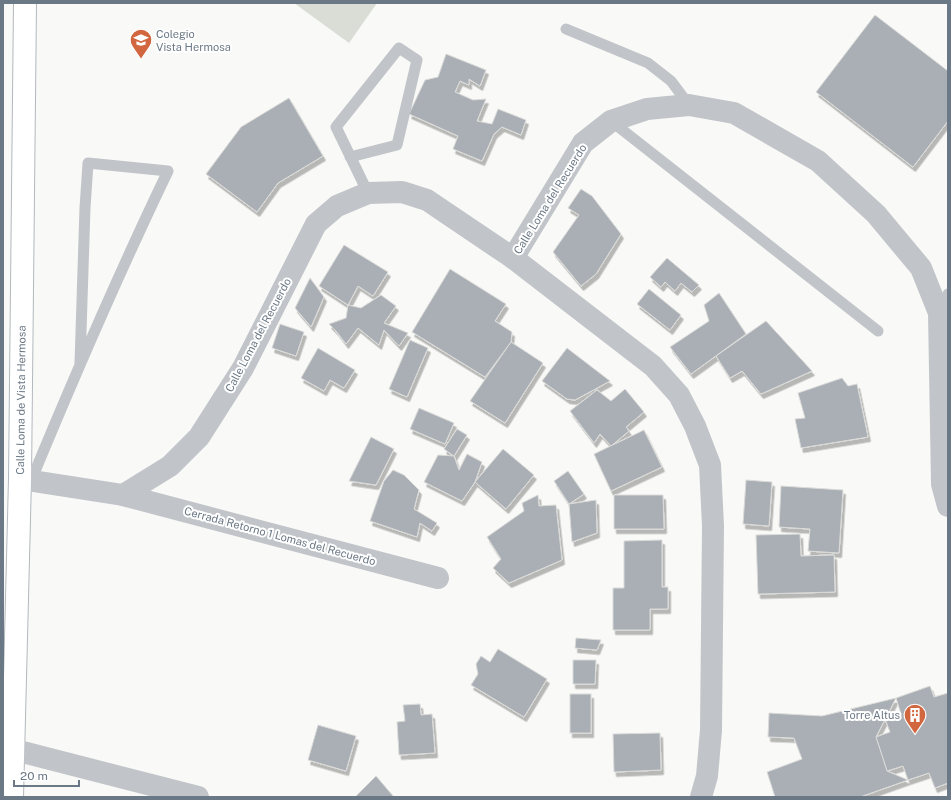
<svg xmlns="http://www.w3.org/2000/svg" width="951" height="800" font-family="'Public Sans',sans-serif">
<style>
.green{fill:#d9ddd6}
.building{fill:#a9afb5;stroke:#dbdbd9;filter:url(#shadow)}
.lines{fill:none;stroke-linecap:round;stroke-linejoin:round}
.secondary-casing{stroke:#b3b8bd;stroke-width:24}
.lane{stroke:#c1c4c8;stroke-width:11}
.street{stroke:#c1c4c8;stroke-width:22}
.secondary{stroke:#fff;stroke-width:22}
.labels{text-anchor:middle;stroke-width:4;stroke-linejoin:round;paint-order:stroke}
.poi-label{font-size:11px;fill:#6b7885;stroke:#fff;text-anchor:start}
.street-label{font-size:11px;fill:#6b7885;stroke:#fff}
</style>
<defs>
<filter id="shadow"><feDropShadow dx="2.5" dy="4.5" stdDeviation="0" flood-color="#0004"/></filter>
</defs>
<rect width="100%" height="100%" fill="#f9f9f7"/>
<polygon class="green" points="294,3 377,3 349,43"/>
<g class="building">
<polygon points="875,15 948,71 948,121 913,167 816,92"/>
<polygon points="446,54 486,70 480,86 469,79 469,85 460,81 455,92 473,100 486,99 477,121 492,124 498,109 526,120 521,135 502,127 494,134 482,161 453,149 458,136 409,114 425,80 438,77"/>
<polygon points="289,98 323,156 278,183 257,212 206,174 241,127"/>
<polygon points="581,189 592,196 621,234 596,274 581,286 553,252 579,215 568,208"/>
<polygon points="344,245 388,272 373,296 358,286 348,305 319,286"/>
<polygon points="667,258 699,285 692,292 681,283 675,291 665,282 661,287 650,277"/>
<polygon points="450,269 506,304 495,321 512,332 511,342 485,377 412,332"/>
<polygon points="310,278 324,297 311,327 295,308"/>
<polygon points="649,289 681,315 670,330 637,304"/>
<polygon points="719,293 746,334 691,374 670,347 709,321 704,305"/>
<polygon points="381,295 396,306 384,323 408,333 399,346 384,330 379,345 358,328 346,344 336,331 329,324 346,318 348,305 361,308"/>
<polygon points="766,321 812,371 761,394 742,371 730,378 716,356"/>
<polygon points="280,324 304,332 296,356 272,348"/>
<polygon points="410,340 428,348 407,397 389,389"/>
<polygon points="511,342 543,363 505,423 470,401"/>
<polygon points="318,348 355,370 344,388 330,380 324,391 301,378"/>
<polygon points="567,348 610,381 575,400 567,399 542,381"/>
<polygon points="842,378 848,386 857,384 868,437 801,448 795,419 805,418 798,393"/>
<polygon points="625,389 644,412 626,427 629,431 611,446 600,434 594,443 570,411 597,390 611,401"/>
<polygon points="419,408 454,423 445,444 410,429"/>
<polygon points="457,429 467,435 454,456 444,449"/>
<polygon points="644,430 662,467 611,491 594,454"/>
<polygon points="371,437 394,449 376,485 349,481"/>
<polygon points="503,449 534,475 506,509 475,482"/>
<polygon points="467,454 482,462 475,482 462,501 424,482 438,455 454,456 459,470"/>
<polygon points="393,470 404,475 419,490 414,509 437,523 432,531 420,523 417,537 370,521 384,481"/>
<polygon points="568,471 584,494 569,504 554,481"/>
<polygon points="746,480 772,482 769,526 743,524"/>
<polygon points="781,486 843,490 839,553 808,551 810,529 779,527"/>
<polygon points="538,495 539,506 556,505 562,560 509,583 493,568 501,559 487,537 524,511 522,503"/>
<polygon points="614,495 663,495 664,529 614,529"/>
<polygon points="596,500 597,533 572,542 569,504"/>
<polygon points="800,534 801,556 834,555 835,592 758,594 756,535"/>
<polygon points="662,540 662,587 668,587 668,609 650,609 650,630 613,630 613,588 624,588 624,541"/>
<polygon points="576,638 601,640 597,650 575,648"/>
<polygon points="498,649 547,679 524,717 471,685 478,674 476,664 481,656 490,662"/>
<polygon points="573,660 596,660 595,684 573,684"/>
<polygon points="930,686 934,697 948,693 948,783 935,788 929,773 908,780 903,766 887,771 876,737 890,732 885,719 901,714 896,698"/>
<rect x="570" y="694" width="21" height="39"/>
<polygon points="896,698 876,737 887,771 908,780 860,797 775,797 767,772 802,759 794,738 768,737 769,713 822,716"/>
<polygon points="420,704 421,715 432,714 435,753 399,755 397,722 405,721 403,705"/>
<polygon points="318,725 356,736 346,771 308,760"/>
<polygon points="660,733 661,770 614,772 613,734"/>
<polygon points="376,776 394,797 355,797"/>
</g>
<g class="lines">
<g class="secondary-casing">
<g id="secondary">
<path id="s1" d="M12,797L20,479L25,3"/>
</g>
</g>
<g class="lane">
<polyline points="566,29 648,63 671,81 689,105"/>
<polyline points="611,121 878,331"/>
<polyline points="350,157 397,145 417,60 399,48 336,127 368,193"/>
<polyline points="940,312 948,294"/>
<path d="M31,481C74,377 119,273 168,171L88,163L85,208L80,363"/>
</g>
<g class="street">
<polyline points="513,258 583,143 611,121 647,109 689,105 734,113 818,161 876,214 921,268 939,313 942,484 948,506"/>
<polyline points="20,479 123,495 170,466 199,437 243,368 316,224 337,206 368,193 402,192 427,200 513,258 653,366 679,395 695,426 710,465 713,526 711,730 707,776 701,797"/>
<polyline points="123,495 438,578"/>
<polyline points="3,747 198,797"/>
</g>
<use href="#secondary" class="secondary"/>
</g>
<defs>
<g id="school-pin" transform="scale(1.15)"><path d="M0 17L-7.5 6A9.5 9.5 0 1 1 7.5 6Z" fill="#d2663e" stroke="#fff"/><path d="M0-5L7-2L0 1L-7-2ZM-4 1L0 2.5L4 1V4Q0 6-4 4Z" fill="#fff"/></g>
<g id="building-pin" transform="scale(1.15)"><path d="M0 17L-7.5 6A9.5 9.5 0 1 1 7.5 6Z" fill="#d2663e" stroke="#fff"/><path d="M-4-6H4V6H1V3H-1V6H-4ZM-2.5-4.3h1.7v1.8h-1.7ZM.8-4.3h1.7v1.8H.8ZM-2.5-1h1.7V.8h-1.7ZM.8-1h1.7V.8H.8Z" fill="#fff"/></g>
</defs>
<g fill-rule="evenodd">
<use href="#school-pin" x="141" y="40"/>
<use href="#building-pin" x="915" y="715"/>
</g>
<g class="labels">
<g class="poi-label">
<text x="156" y="38">Colegio<tspan x="156" dy="13">Vista Hermosa</tspan></text>
<text x="900" y="719" text-anchor="end">Torre Altus</text>
</g>
<g class="street-label">
<text transform="translate(550 199) rotate(-58)" y="4">Calle Loma del Recuerdo</text>
<text transform="translate(258 335) rotate(-62)" y="4">Calle Loma del Recuerdo</text>
<text dy="4" stroke="none"><textPath href="#s1" startOffset="397">Calle Loma de Vista Hermosa</textPath></text>
<text transform="translate(280 536) rotate(15)" y="4">Cerrada Retorno 1 Lomas del Recuerdo</text>
</g>
</g>
<rect width="951" height="800" fill="none" stroke="#6b7885" stroke-width="8"/>
<path d="M14 780v6h65v-6" fill="none" stroke="#6b7885" stroke-width="2"/>
<text x="20" y="780" font-size="12" fill="#6b7885" stroke="#ffffff" stroke-width="3" paint-order="stroke">20 m</text>
</svg>
